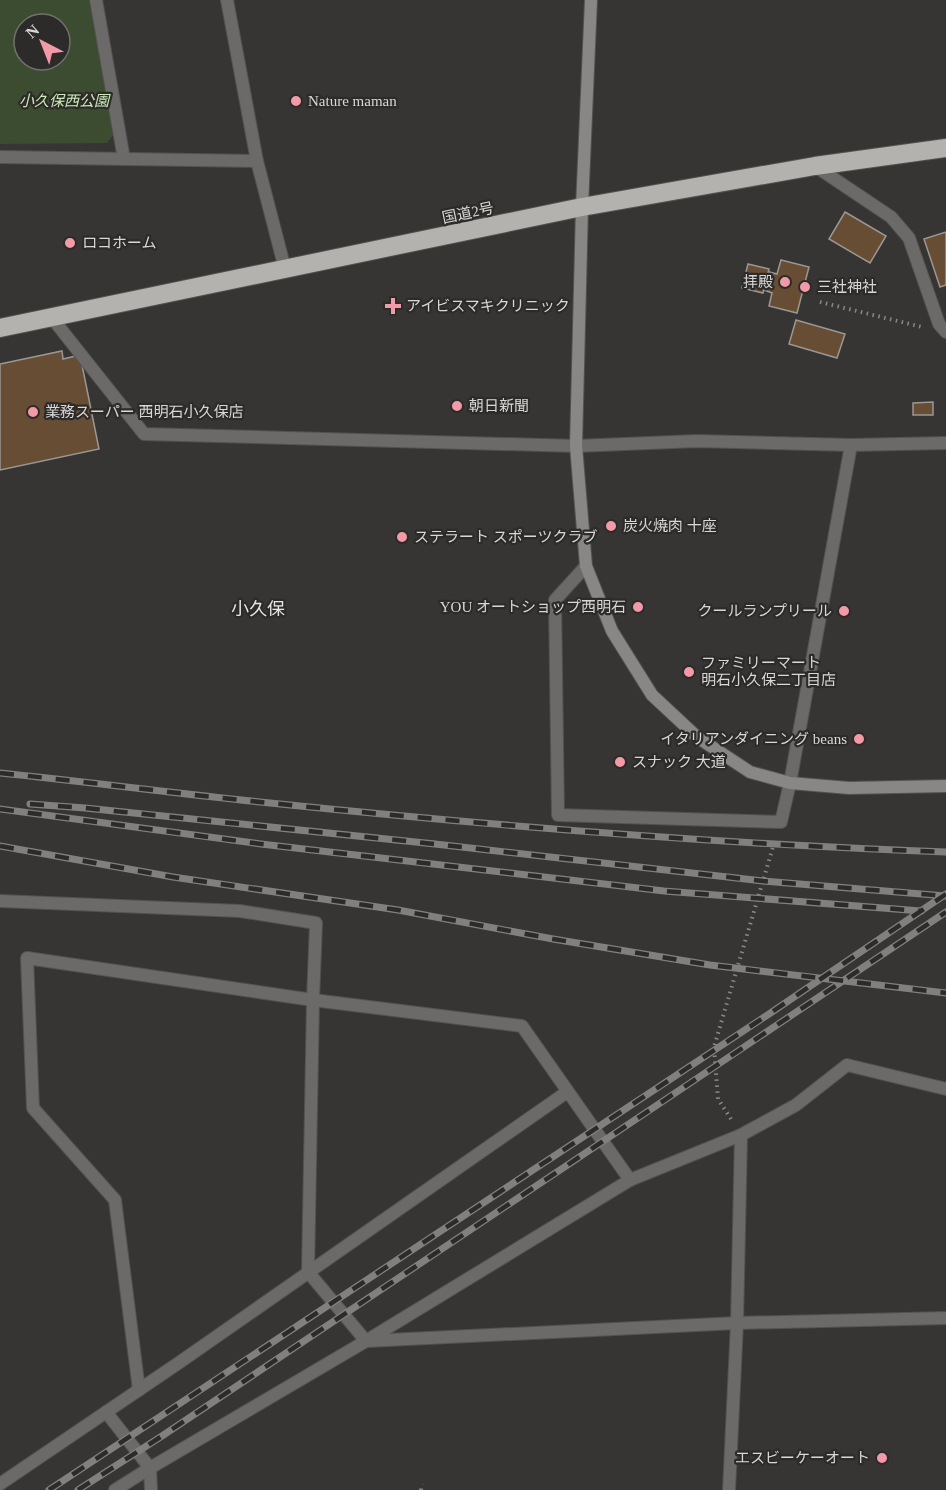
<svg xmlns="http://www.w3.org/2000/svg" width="946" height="1490" font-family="'Times New Roman','Noto Sans JP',serif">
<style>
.green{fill:#3c4c31;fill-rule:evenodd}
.building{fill:#674d33;stroke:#9a9795;stroke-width:1.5}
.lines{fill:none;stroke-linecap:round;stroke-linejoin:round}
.lane-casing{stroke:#545250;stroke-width:14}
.street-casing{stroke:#545250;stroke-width:14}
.secondary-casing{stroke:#545250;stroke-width:14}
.highway-casing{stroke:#545250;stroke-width:20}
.path{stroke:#8a8887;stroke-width:4;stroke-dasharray:1.5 4.5;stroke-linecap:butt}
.lane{stroke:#6b6a69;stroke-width:12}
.street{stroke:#6b6a69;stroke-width:12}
.secondary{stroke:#898786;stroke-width:12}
.highway{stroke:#b4b2af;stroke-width:18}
.rail-casing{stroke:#82807e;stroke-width:7}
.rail{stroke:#2d2b29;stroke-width:4.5;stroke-dasharray:14;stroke-linecap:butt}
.poi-dot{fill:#f39aa8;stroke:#2d2b29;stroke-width:2}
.labels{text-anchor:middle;stroke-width:4.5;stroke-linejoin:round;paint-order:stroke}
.park-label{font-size:15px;font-style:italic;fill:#c9ebb4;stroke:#2d2b29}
.poi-label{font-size:15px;fill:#d9d7d6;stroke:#2d2b29;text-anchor:start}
.street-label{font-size:15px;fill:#d9d7d6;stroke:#2d2b29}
.quarter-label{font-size:18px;fill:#e6e4e1;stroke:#2d2b29}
</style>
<rect width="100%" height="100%" fill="#373533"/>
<path class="green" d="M0,0H89L114,134L107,143L0,144ZM24,24H60V60H24Z"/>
<g class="building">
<polygon points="845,212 886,236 870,263 829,239"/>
<polygon points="946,232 946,285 940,287 924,239"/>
<polygon points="781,260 809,267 797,313 769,306 772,293 764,290 769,272 777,274"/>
<polygon points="748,264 769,269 763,293 742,288"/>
<polygon points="796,320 845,334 837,358 789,344"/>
<polygon points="62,351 63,359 80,355 99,449 0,470 0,364"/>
<polygon points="933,402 933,415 913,415 913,403"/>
</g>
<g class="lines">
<g class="lane-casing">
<polyline id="lane" points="815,166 891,217 909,238 939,324 946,332"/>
</g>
<g class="street-casing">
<g id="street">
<polyline points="96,0 124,159"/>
<polyline points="227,0 257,161 285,269"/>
<polyline points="0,157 257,161"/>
<polyline points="52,318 144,434 576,446 697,441 851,445 946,443"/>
<polyline points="586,566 555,600 558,815 781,822 790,783 851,445"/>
<polyline points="0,901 240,911 316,923 313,1000 308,1272 366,1341"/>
<polyline points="367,1341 737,1323 946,1318"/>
<polyline points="139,1390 115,1200 33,1108 27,958 313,1000 522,1026 630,1180"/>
<polyline points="106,1412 150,1468 151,1490"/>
<polyline points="0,1484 180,1362 567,1092"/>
<polyline points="115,1490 150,1468 366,1341 630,1180 741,1135 796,1105 847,1065 946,1089"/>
<polyline points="729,1490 737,1323 741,1135"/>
</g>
</g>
<g class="secondary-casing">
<polyline id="secondary" points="591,0 582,207 576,446 586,566 612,631 652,695 697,737 750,772 790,783 849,788 946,786"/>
</g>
<g class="highway-casing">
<polyline id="highway" points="0,328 582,207 815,166 946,148"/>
</g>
<g class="path">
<polyline points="820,302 922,327"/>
<polyline points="731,1119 718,1099 714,1047 775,840"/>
<polyline points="421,1490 422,1484"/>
</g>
<use href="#lane" class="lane"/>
<use href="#street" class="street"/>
<use href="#secondary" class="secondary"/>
<use href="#highway" class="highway"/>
<g class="rail-casing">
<g id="rail">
<path d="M0,773C90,782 180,794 270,803C495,826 720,844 946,852"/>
<polyline points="30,804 85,808 435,844 763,881 946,896"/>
<polyline points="0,809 261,844 664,891 921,911"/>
<polyline points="0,846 173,877 398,910 553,939 710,965 946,993"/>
<polyline points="49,1490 769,1014 946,894"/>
<polyline points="78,1490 162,1436 946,912"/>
</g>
</g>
<use href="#rail" class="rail"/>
</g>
<g class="poi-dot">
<circle cx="296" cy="101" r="6"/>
<circle cx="70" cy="243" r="6"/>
<circle cx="785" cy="282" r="6"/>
<circle cx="805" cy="287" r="6"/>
<path d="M390 297h6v6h6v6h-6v6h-6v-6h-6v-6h6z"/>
<circle cx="457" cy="406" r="6"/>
<circle cx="33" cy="412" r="6"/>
<circle cx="611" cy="526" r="6"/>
<circle cx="402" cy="537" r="6"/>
<circle cx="638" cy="607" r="6"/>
<circle cx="844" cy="611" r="6"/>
<circle cx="689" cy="672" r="6"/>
<circle cx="859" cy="739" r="6"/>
<circle cx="620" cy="762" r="6"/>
<circle cx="882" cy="1458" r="6"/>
</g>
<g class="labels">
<g class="park-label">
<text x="64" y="106">小久保西公園</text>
</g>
<g class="poi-label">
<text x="308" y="106">Nature maman</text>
<text x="82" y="248">ロコホーム</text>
<text x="773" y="287" text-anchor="end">拝殿</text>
<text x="817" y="292">三社神社</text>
<text x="406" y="311">アイビスマキクリニック</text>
<text x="469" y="411">朝日新聞</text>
<text x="45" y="417">業務スーパー 西明石小久保店</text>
<text x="623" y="531">炭火焼肉 十座</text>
<text x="414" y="542">ステラート スポーツクラブ</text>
<text x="626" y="612" text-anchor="end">YOU オートショップ西明石</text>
<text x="832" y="616" text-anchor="end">クールランプリール</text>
<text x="701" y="668">ファミリーマート<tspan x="701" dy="17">明石小久保二丁目店</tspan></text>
<text x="847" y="744" text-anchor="end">イタリアンダイニング beans</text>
<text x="632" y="767">スナック 大道</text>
<text x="870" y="1463" text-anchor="end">エスビーケーオート</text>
</g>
<g class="street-label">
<text transform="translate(468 213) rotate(-12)" y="5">国道2号</text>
</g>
<g class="quarter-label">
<text x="258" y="615">小久保</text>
</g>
</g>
<g transform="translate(42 42) rotate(318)"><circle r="28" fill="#2d2b29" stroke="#72706e" stroke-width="1.5"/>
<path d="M0-4.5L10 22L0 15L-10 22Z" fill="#f39aa8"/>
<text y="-9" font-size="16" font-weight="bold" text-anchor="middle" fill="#d9d7d6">N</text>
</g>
</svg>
